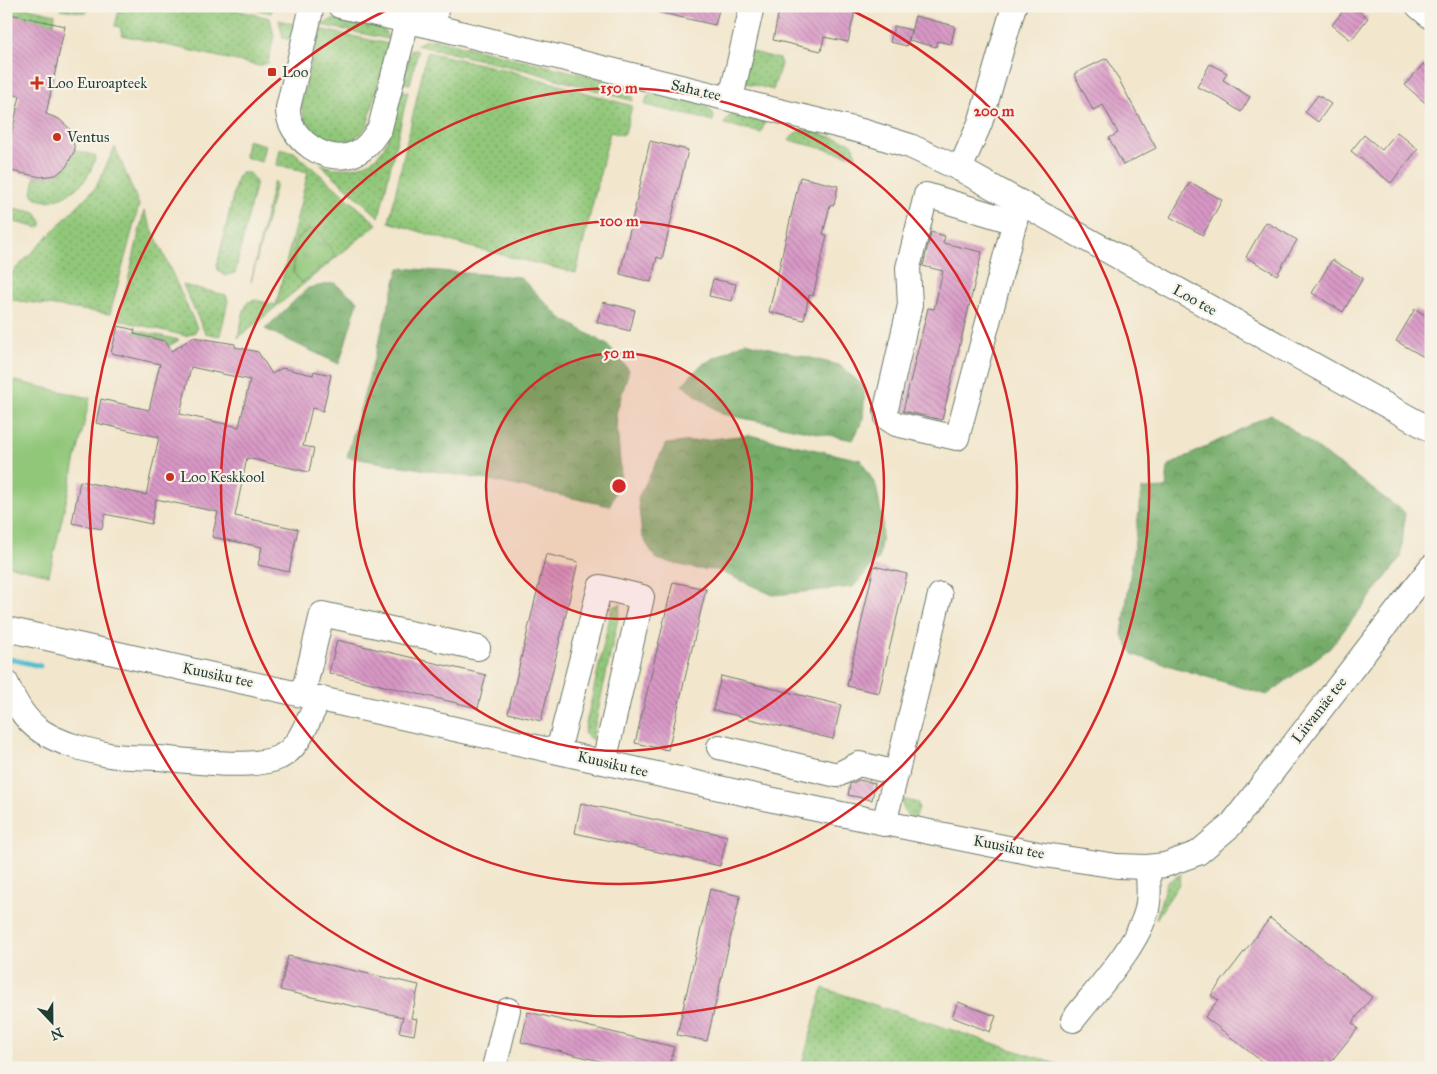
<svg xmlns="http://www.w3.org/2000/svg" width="1437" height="1074" font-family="'IM FELL Great Primer',serif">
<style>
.grass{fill:url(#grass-dots);stroke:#588256}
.forest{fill:url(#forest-crowns);stroke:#4a744e}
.park{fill:url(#park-tufts);stroke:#588256}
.pitch{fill:#91c779;stroke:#588256}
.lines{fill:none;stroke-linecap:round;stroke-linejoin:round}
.stream{stroke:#54bdd1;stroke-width:5}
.building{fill:url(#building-back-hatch);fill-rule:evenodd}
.minor-casing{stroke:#697869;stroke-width:26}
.minor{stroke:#fff;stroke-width:24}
.ring{fill:none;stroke:#d62828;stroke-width:2.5}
.poi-dot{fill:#c8321e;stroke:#f7f3e8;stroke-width:2}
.labels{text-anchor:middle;stroke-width:4.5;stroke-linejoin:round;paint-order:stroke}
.poi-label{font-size:15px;fill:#1f3d34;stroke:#f7f3e8;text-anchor:start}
.street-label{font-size:15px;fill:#1f3d34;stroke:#f7f3e8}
.centre{fill:#d62828;stroke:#f7f3e8;stroke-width:2.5}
.ring-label{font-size:15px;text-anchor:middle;font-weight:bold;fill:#d62828;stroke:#f7f3e8;stroke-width:4.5;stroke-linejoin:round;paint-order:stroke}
</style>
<defs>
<pattern id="grass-dots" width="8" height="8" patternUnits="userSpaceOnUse" patternTransform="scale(1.25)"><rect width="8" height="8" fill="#91c779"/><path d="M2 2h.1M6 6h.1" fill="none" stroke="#76a364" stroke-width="1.8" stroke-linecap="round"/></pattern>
<pattern id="forest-crowns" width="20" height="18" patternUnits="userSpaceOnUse" patternTransform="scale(1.25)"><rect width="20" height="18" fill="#74ac69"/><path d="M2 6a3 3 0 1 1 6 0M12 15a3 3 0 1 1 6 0" fill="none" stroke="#5f8d57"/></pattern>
<pattern id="park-tufts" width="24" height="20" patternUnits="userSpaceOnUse" patternTransform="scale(1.25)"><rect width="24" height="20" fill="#91c779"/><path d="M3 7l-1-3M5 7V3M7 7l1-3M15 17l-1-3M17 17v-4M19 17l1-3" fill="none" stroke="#76a364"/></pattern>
<pattern id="building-back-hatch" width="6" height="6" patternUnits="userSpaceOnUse" patternTransform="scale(1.25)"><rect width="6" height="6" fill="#d998c6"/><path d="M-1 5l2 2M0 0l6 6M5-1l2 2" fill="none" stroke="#af7da2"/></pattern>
</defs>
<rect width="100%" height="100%" fill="#f7f3e8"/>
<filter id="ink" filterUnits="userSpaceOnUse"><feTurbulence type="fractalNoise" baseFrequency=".02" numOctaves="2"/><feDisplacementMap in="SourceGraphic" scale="10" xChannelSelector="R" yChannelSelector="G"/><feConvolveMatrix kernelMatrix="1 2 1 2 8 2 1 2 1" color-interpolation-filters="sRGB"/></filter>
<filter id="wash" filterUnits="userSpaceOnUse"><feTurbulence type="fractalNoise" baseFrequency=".0096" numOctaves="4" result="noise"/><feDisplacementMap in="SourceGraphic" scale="20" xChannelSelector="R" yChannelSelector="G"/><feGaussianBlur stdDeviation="1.12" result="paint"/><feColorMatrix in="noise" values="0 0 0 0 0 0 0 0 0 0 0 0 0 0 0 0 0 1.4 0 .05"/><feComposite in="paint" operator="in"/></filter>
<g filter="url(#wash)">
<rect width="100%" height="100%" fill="#f2e6cc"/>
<g class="grass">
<polygon points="6,6 20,6 55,14 54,24 6,13"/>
<polygon points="59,6 91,6 86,13 60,9"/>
<polygon points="120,6 219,6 270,18 274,36 268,63 259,66 122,35 120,27 115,26"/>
<polygon points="240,6 273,6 271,13"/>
<polygon points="333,19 380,27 385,31 388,39 321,25"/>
<polygon points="279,20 296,25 295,41 283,38"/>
<path d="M319,29L389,44L367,126C353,147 324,149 308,127C304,120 303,111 301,104Z"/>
<polygon points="426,40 438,40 623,84 631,89 633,101 529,71 416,45"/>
<polygon points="411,49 418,51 410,84 401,82"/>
<polygon points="750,51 779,59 781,64 773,90 747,83 745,77"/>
<polygon points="427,52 511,71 632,106 625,133 623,135 610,132 576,273 470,247 389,222"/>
<path d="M399,90L408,92L379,217L320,164C343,173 375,169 386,143C392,126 395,107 399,90Z"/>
<polygon points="655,92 704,104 714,114 713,121 645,105 647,97"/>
<polygon points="736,112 766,119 761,133 724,124 729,116"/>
<polygon points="803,129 849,142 854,146 856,157 789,140 794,134"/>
<polygon points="247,140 265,145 261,162 245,157"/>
<polygon points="115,147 139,205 110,314 6,299 6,279 96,187"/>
<polygon points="280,149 294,152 377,224 238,338 244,310 248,302 255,300 276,305 308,172 277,165"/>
<path d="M75,150L96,156C93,165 90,174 84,181C73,194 43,211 32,193L35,176C54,179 71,170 75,150Z"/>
<polygon points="241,173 249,173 256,182 235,273 225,276 219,272 217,266 237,178"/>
<polygon points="275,181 276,184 251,282 273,183"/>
<polygon points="6,207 35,212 41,220 41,226 39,228 6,220"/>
<polygon points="144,211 197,328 195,332 186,336 119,320"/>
<polygon points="183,285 226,295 228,301 220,336 205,333"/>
<polygon points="135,330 179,340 169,346 165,341 134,334"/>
<polygon points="621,604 592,740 584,733 612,607"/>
<polygon points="902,799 918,803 919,808 914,821 903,810"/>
<polygon points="1181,874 1179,884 1156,919 1166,883"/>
<polygon points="823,988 1069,1068 801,1068"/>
</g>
<g class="forest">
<polygon points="399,268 520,277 561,318 609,346 629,370 616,414 621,474 610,506 494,481 347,457"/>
<polygon points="334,283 358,301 339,364 265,329 308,288"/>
<polygon points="745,342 839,365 865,387 863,420 853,440 722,414 682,385 701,365"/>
<polygon points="1271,414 1405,513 1401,558 1330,648 1267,695 1134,655 1122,635 1142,489 1166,488 1168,466"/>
<polygon points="749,435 861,460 876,486 883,523 879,558 853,587 773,595 717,570 697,569 656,559 642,536 638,498 666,444"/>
</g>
<polygon class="park" points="309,229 318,231 336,256 301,283 293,271 296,240"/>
<polygon class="pitch" points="6,379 90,398 49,575 6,565"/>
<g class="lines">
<polyline class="stream" points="6,658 40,666"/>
</g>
<g id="blocks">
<g class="building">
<polygon points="658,6 720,6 715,25 657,12"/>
<polygon points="780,6 856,6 848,42 824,37 821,51 773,40"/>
<polygon points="1347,6 1352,6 1368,18 1351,40 1332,25"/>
<polygon points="6,13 65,26 46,114 59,119 70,129 75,150 66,167 56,175 41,177 6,170 6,139 10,140 20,96 6,93"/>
<polygon points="915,16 955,26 951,44 937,41 936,47 909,40"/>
<polygon points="894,26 911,30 907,46 890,42"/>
<polygon points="1107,58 1156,148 1123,165 1109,138 1118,133 1103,105 1093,110 1074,74"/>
<polygon points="1210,64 1227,73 1223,80 1250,97 1241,112 1215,95 1197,87"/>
<polygon points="1423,64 1431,71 1431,108 1405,85"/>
<polygon points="1318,95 1331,104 1318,122 1305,112"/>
<polygon points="1397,132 1418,149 1391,183 1351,151 1364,135 1382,150"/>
<polygon points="650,141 688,150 662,259 657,257 651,282 620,274"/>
<polygon points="800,177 838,186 834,205 830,205 823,234 827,235 813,296 809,295 804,320 769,312"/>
<polygon points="1190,182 1222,200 1203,235 1170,217"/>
<polygon points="1266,222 1297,240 1277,275 1246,257"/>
<polygon points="931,232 945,236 943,243 982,252 942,420 903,411 928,308 934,309 943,271 923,266"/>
<polygon points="1332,260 1363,278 1343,312 1312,293"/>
<polygon points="713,279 736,284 732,301 709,296"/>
<polygon points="603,302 635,310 630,331 597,322"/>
<polygon points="1415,309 1431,318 1431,361 1396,341"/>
<path d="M118,326L135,330L134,334L165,341L172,351L193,337L235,344V347L258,352L272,374L282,368L313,375L314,371L331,375L323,411L312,408L303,446L314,448L309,472L247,458L235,516L298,529L289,572L258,565L262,547L212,537L218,512L156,499L151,524L105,514L102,529L72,523L80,481L146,495L159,437L96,423L101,399L149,410L160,364L111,353ZM191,367L250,380L239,427L180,414Z"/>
<polygon points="546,554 578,562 541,721 508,713"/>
<polygon points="874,566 907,574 879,693 847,686"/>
<polygon points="673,582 706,589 668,750 635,743"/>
<polygon points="337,640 486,675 478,708 329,673"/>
<polygon points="721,676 841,705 833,739 713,710"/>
<polygon points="859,780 875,783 872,800 848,795 850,784"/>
<polygon points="581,803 727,836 720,866 575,833"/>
<polygon points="710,889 740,896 707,1041 677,1035"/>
<polygon points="1270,918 1372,997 1352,1023 1358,1028 1329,1064 1324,1060 1317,1068 1270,1068 1205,1017 1218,1000 1211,995"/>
<polygon points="288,956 419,985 411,1018 417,1019 414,1035 399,1032 403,1017 280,990"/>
<polygon points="958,1002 996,1016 990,1032 952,1017"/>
<polygon points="528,1012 674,1047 669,1068 629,1068 521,1042"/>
</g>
</g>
</g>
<g filter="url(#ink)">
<use href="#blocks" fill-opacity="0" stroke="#697869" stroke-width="1"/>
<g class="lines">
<g class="minor-casing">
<g id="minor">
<path d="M312,6L288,108C287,138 327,167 356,153C367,148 373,138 380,128L407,21"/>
<polyline points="340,6 435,27 865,132 910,146 960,169 1431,430"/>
<polyline points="1418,6 1431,17"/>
<polyline points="435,27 436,6"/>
<polyline points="731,98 752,6"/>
<polyline points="960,169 980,123 1014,6"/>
<polyline points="1015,222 926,195 908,268 910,305 886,409 887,418 896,424 957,438 1020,202"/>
<polyline points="6,629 787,803 1038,854 1117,866 1147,867 1165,865 1198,853 1231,825 1431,567"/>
<path d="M6,682C14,701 24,720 41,731C61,744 86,750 109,755C125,758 143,757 159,758C191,761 252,770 280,757C302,746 308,717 320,698"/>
<polyline points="303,694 322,614 478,648"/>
<polyline points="719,747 837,775 859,764 897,773"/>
<polyline points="558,751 600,587 642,597 604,762"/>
<polyline points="884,824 940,595"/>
<path d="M1073,1020C1096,990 1138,946 1147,909C1150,895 1149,882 1147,867"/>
<polyline points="494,1068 508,1010"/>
</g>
</g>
<use href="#minor" class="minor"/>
</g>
</g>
<circle cx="619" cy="486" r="133" fill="#d62828" fill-opacity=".12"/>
<g class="ring">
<circle cx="619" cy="486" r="133"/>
<circle cx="619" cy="486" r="265"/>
<circle cx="619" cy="486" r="398"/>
<path d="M847 8A530 530 0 1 1 391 8"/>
</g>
<g class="poi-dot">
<rect x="267" y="67" width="10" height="10" rx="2.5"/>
<path d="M34.5 75.5h5v5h5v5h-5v5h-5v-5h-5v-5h5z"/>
<circle cx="57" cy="137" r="5"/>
<circle cx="170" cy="477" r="5"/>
</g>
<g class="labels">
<g class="poi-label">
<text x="282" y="77">Loo</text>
<text x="47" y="88">Loo Euroapteek</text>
<text x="67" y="142">Ventus</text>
<text x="180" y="482">Loo Keskkool</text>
</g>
<g class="street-label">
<text transform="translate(696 90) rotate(13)" y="5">Saha tee</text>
<text transform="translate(1195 300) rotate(29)" y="5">Loo tee</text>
<text transform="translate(218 675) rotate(12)" y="5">Kuusiku tee</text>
<text transform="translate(1319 710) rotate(-52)" y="5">Liivamäe tee</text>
<text transform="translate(613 764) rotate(13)" y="5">Kuusiku tee</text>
<text transform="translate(1009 847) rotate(11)" y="5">Kuusiku tee</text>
</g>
</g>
<circle cx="619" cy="486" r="8" class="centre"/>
<g class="ring-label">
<text x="619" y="93">150 m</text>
<text x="994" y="116">200 m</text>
<text x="619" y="226">100 m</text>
<text x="619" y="358">50 m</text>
</g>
<rect width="1437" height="1074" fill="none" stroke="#f7f3e8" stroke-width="25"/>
<g transform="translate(52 1022) rotate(158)" stroke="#f7f3e8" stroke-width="4" paint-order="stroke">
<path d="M0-4L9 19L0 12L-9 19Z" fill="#1f3d34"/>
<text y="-8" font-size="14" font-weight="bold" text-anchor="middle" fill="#1f3d34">N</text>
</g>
</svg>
